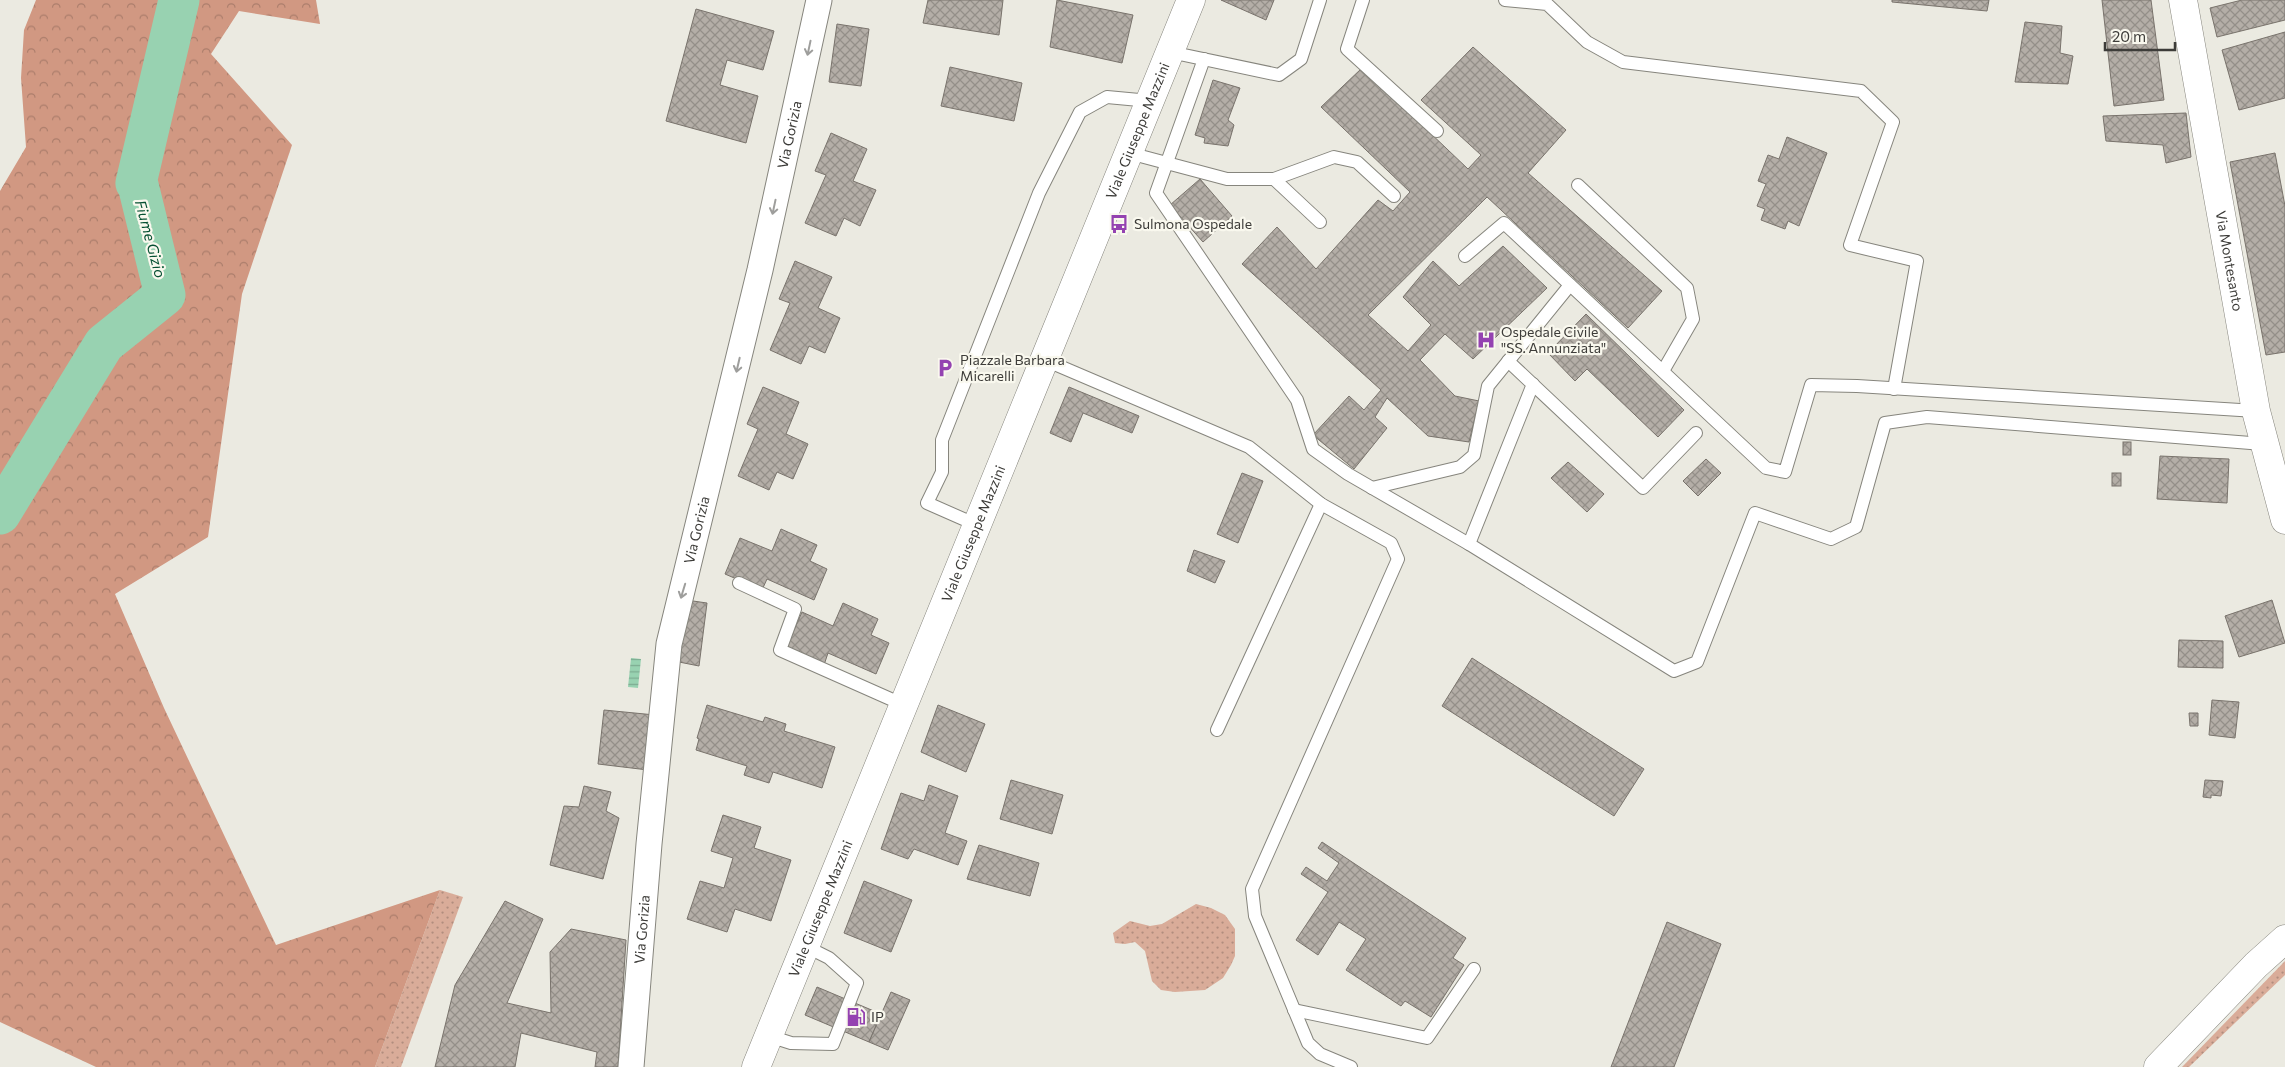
<svg xmlns="http://www.w3.org/2000/svg" width="2285" height="1067" font-family="Commissioner,sans-serif">
<style>
.grass{fill:url(#grass-dots)}
.forest{fill:url(#forest-crowns)}
.water{fill:url(#water-rules)}
.lines{fill:none;stroke-linecap:round;stroke-linejoin:round}
.river{stroke:#98d2b1;stroke-width:41}
.building{fill:url(#building-cross-hatch);stroke:#79736c}
.service-casing{stroke:#86857d;stroke-width:14}
.minor-casing{stroke:#86857d;stroke-width:27}
.tertiary-casing{stroke:#86857d;stroke-width:29}
.secondary-casing{stroke:#86857d;stroke-width:29}
.primary-casing{stroke:#86857d;stroke-width:29}
.service{stroke:#fff;stroke-width:12}
.minor{stroke:#fff;stroke-width:25}
.tertiary{stroke:#fff;stroke-width:28}
.secondary{stroke:#fff;stroke-width:28}
.primary{stroke:#fff;stroke-width:28}
.oneway{stroke:#9e9e9c}
.labels{text-anchor:middle;stroke-width:4.5;stroke-linejoin:round;paint-order:stroke}
.street-label{font-size:14px;fill:#3d3c39;stroke:#f9f8ee}
.poi-label{font-size:14px;fill:#3d3c39;stroke:#f9f8ee;text-anchor:start}
.water-label{font-size:15px;font-style:italic;fill:#065032;stroke:#f9f8ee}
</style>
<defs>
<pattern id="grass-dots" width="8" height="8" patternUnits="userSpaceOnUse" patternTransform="scale(1.25)"><rect width="8" height="8" fill="#d9ac99"/><path d="M2 2h.1M6 6h.1" fill="none" stroke="#b18d7e" stroke-width="1.8" stroke-linecap="round"/></pattern>
<pattern id="forest-crowns" width="20" height="18" patternUnits="userSpaceOnUse" patternTransform="scale(1.25)"><rect width="20" height="18" fill="#d19882"/><path d="M2 6a3 3 0 1 1 6 0M12 15a3 3 0 1 1 6 0" fill="none" stroke="#ab7d6b"/></pattern>
<pattern id="water-rules" width="6" height="5" patternUnits="userSpaceOnUse" patternTransform="scale(1.25)"><rect width="6" height="5" fill="#98d2b1"/><path d="M0 2.5h6" fill="none" stroke="#7dac91"/></pattern>
<pattern id="building-cross-hatch" width="8" height="8" patternUnits="userSpaceOnUse" patternTransform="scale(1.25)"><rect width="8" height="8" fill="#b4aea7"/><path d="M0 0l8 8M0 8l8-8" fill="none" stroke="#948f89"/></pattern>
</defs>
<rect width="100%" height="100%" fill="#ebeae1"/>
<g class="grass">
<polygon points="440,890 463,897 401,1067 375,1067"/>
<polygon points="1196,904 1211,908 1225,915 1235,929 1235,956 1231,965 1223,978 1205,990 1175,992 1161,990 1152,981 1145,951 1135,942 1125,944 1115,943 1113,933 1130,921 1150,926 1162,924"/>
<polygon points="2285,961 2285,975 2189,1067 2182,1067"/>
</g>
<polygon class="forest" points="36,0 316,0 320,24 239,11 211,54 292,145 242,294 208,537 115,594 164,708 276,945 440,890 375,1067 96,1067 0,1022 0,191 26,147 21,78 24,30"/>
<polygon class="water" points="631,658 641,659 638,688 628,687"/>
<g class="lines">
<polyline class="river" points="0,514 104,344 165,295 138,185 136,183 179,0"/>
</g>
<g class="building">
<polygon points="928,0 1003,0 999,35 923,23"/>
<polygon points="1057,0 1133,15 1122,63 1050,47"/>
<polygon points="1221,0 1274,0 1266,20"/>
<polygon points="1892,0 1989,0 1987,11 1892,2"/>
<polygon points="2102,0 2151,0 2164,100 2114,106"/>
<polygon points="2242,0 2285,0 2285,20 2217,37 2210,8"/>
<polygon points="696,9 774,31 763,70 727,60 720,85 758,96 746,143 666,121"/>
<polygon points="2025,22 2062,26 2060,53 2073,56 2068,84 2015,82"/>
<polygon points="837,24 869,29 861,86 829,82"/>
<polygon points="2285,32 2285,98 2239,110 2222,50"/>
<polygon points="1473,47 1566,130 1528,173 1662,291 1628,328 1487,197 1368,315 1408,351 1431,325 1403,297 1433,261 1459,286 1503,246 1547,288 1473,359 1445,334 1420,360 1455,396 1479,401 1469,442 1428,436 1387,398 1375,417 1387,428 1354,469 1313,435 1349,396 1364,410 1381,390 1242,264 1277,227 1316,269 1378,200 1393,211 1410,192 1321,107 1362,68 1468,169 1481,155 1421,100"/>
<polygon points="950,67 1022,83 1014,121 941,106"/>
<polygon points="1213,80 1240,88 1228,120 1234,125 1228,146 1204,143 1205,138 1195,135"/>
<polygon points="2186,113 2191,157 2166,163 2163,145 2106,141 2103,116"/>
<polygon points="831,133 867,149 853,181 876,190 860,226 844,218 836,236 805,223 826,175 815,171"/>
<polygon points="1787,137 1827,153 1799,226 1788,221 1785,229 1761,220 1765,209 1757,206 1766,184 1758,181 1768,155 1779,159"/>
<polygon points="2275,153 2285,206 2285,352 2266,355 2230,162"/>
<polygon points="1200,179 1232,216 1203,242 1170,205"/>
<polygon points="795,261 832,277 818,308 840,318 825,353 809,346 801,364 770,350 790,303 779,299"/>
<polygon points="1586,314 1684,410 1658,437 1587,369 1575,381 1548,353"/>
<polygon points="763,387 799,402 786,434 808,444 793,479 777,472 769,490 738,476 758,429 747,424"/>
<polygon points="1069,387 1139,416 1132,433 1083,413 1071,442 1050,433"/>
<rect x="2123" y="442" width="8" height="13"/>
<polygon points="2160,456 2229,459 2227,503 2157,499"/>
<polygon points="1706,459 1721,473 1698,496 1683,481"/>
<polygon points="1568,462 1604,494 1587,512 1551,478"/>
<polygon points="1242,473 1263,481 1238,543 1217,534"/>
<rect x="2112" y="473" width="9" height="13"/>
<polygon points="781,529 817,545 810,561 827,569 814,600 767,579 762,590 725,574 740,538 772,551"/>
<polygon points="1194,550 1225,561 1215,583 1187,571"/>
<polygon points="686,600 707,603 699,666 679,662"/>
<polygon points="2272,600 2285,643 2239,657 2225,616"/>
<polygon points="843,603 878,619 871,635 889,643 876,674 828,653 824,665 786,648 802,612 833,626"/>
<polygon points="2179,640 2223,641 2223,668 2178,667"/>
<polygon points="1472,658 1644,769 1614,816 1442,706"/>
<polygon points="2212,700 2239,702 2235,738 2209,735"/>
<polygon points="707,705 763,722 765,717 786,724 784,731 835,747 822,788 773,772 769,783 744,775 747,766 696,750 699,739 697,738"/>
<polygon points="938,705 985,724 966,772 921,752"/>
<polygon points="604,710 655,715 648,770 598,764"/>
<polygon points="2189,713 2198,713 2198,726 2190,726"/>
<polygon points="1011,780 1063,795 1052,834 1000,819"/>
<polygon points="2205,780 2223,781 2221,796 2211,795 2211,798 2203,797"/>
<polygon points="929,785 958,796 945,833 967,841 958,865 914,849 908,859 881,849 901,793 924,801"/>
<polygon points="584,786 611,792 606,811 619,818 603,879 550,865 564,806 579,807"/>
<polygon points="723,815 761,827 754,848 791,860 771,921 735,909 727,932 687,919 700,881 724,888 733,858 711,851"/>
<polygon points="1322,842 1466,938 1453,958 1464,965 1431,1017 1405,1001 1401,1006 1346,970 1366,939 1339,922 1318,955 1296,940 1328,892 1301,874 1306,867 1327,881 1339,863 1318,848"/>
<polygon points="979,845 1039,863 1030,896 967,879"/>
<polygon points="864,881 912,900 891,952 844,933"/>
<polygon points="505,901 543,919 507,1003 551,1013 550,952 571,929 626,940 618,1067 595,1067 597,1052 521,1033 515,1067 435,1067 455,985"/>
<polygon points="1667,922 1721,944 1674,1067 1611,1067"/>
<polygon points="817,987 881,1014 869,1042 805,1015"/>
<polygon points="891,992 910,1000 888,1050 869,1042"/>
</g>
<g class="lines">
<g class="service-casing">
<g id="service">
<polyline points="1363,0 1347,49 1437,131"/>
<polyline points="1505,0 1547,4 1587,42 1623,62 1861,91 1893,122 1850,245 1917,261 1894,389"/>
<polyline points="1170,52 1279,75 1301,59 1320,0"/>
<polyline points="1204,59 1156,193 1297,400 1313,449 1348,474 1469,544 1674,671 1697,662 1755,513 1831,539 1856,527 1885,423 1927,417 2263,444"/>
<polyline points="1129,153 1227,179 1274,179 1334,157 1357,162 1394,196"/>
<polyline points="1274,179 1320,222"/>
<polyline points="1578,185 1687,288 1693,319 1663,371"/>
<polyline points="1465,256 1504,223 1766,468 1785,472 1811,385 1857,386 2256,411"/>
<polyline points="1045,360 1249,447 1321,504 1391,543 1398,559 1252,889 1255,916 1308,1043 1320,1054 1351,1067"/>
<polyline points="1508,361 1643,488 1696,433"/>
<polyline points="1372,488 1460,467 1474,455 1488,386 1570,285"/>
<polyline points="977,525 927,503 942,472 942,440 1039,193 1080,112 1107,97 1150,101"/>
<polyline points="1469,544 1533,384"/>
<polyline points="739,583 795,609 780,650 904,705"/>
<polyline points="1217,730 1321,504"/>
<polyline points="1294,1010 1427,1038 1474,969"/>
<polyline points="769,1036 791,1043 833,1044 857,983 829,958 805,946"/>
</g>
</g>
<g class="minor-casing">
<g id="minor">
<path id="s1" d="M631,1067L649,844L669,644L760,270L819,0"/>
</g>
</g>
<g class="tertiary-casing">
<g id="tertiary">
<path id="s2" d="M2183,0L2256,411L2285,520"/>
</g>
</g>
<g class="secondary-casing">
<g id="secondary">
<path id="s3" d="M756,1067L1191,0"/>
</g>
</g>
<g class="primary-casing">
<polyline id="primary" points="2158,1067 2256,965 2285,939"/>
</g>
<use href="#service" class="service"/>
<use href="#minor" class="minor"/>
<use href="#tertiary" class="tertiary"/>
<use href="#secondary" class="secondary"/>
<use href="#primary" class="primary"/>
</g>
<defs><path id="oneway-shaft" d="M-6 0H5M1.5-3L5.5 0L1.5 3" fill="none" stroke-width="1.6" stroke-linecap="round" stroke-linejoin="round" transform="scale(1.25)"/></defs>
<g class="oneway">
<use href="#oneway-shaft" transform="translate(809 48) rotate(102)"/>
<use href="#oneway-shaft" transform="translate(774 207) rotate(102)"/>
<use href="#oneway-shaft" transform="translate(738 365) rotate(103)"/>
<use href="#oneway-shaft" transform="translate(683 591) rotate(107)"/>
</g>
<defs>
<g id="bus-bare" transform="scale(1.5)"><path d="M-5-6H5V4H4V6H2V4H-2V6H-4V4H-5ZM-3.5-4V0h7V-4ZM-3.5 1.2v1.5H-2V1.2ZM2 1.2v1.5H3.5V1.2Z" fill="#9442b1" stroke="#f9f8ee" stroke-width="2.5" paint-order="stroke"/></g>
<g id="hospital-bare" transform="scale(1.5)"><path d="M-5-5h3v3.5h4V-5h3V5h-3V1.5h-4V5h-3Z" fill="#9442b1" stroke="#f9f8ee" stroke-width="2.5" paint-order="stroke"/></g>
<g id="parking-bare" transform="scale(1.5)"><path d="M-3.5-5.5H1a3.5 3.5 0 0 1 0 7H-1V5.5H-3.5ZM-1-3.4V-.6H.8a1.4 1.4 0 0 0 0-2.8Z" fill="#9442b1" stroke="#f9f8ee" stroke-width="2.5" paint-order="stroke"/></g>
<g id="fuel-bare" transform="scale(1.5)"><path d="M-5.5-6h7V0h2V4h1.3V-2.5L3-4.5l.8-.8L6-3V5H2.5V1h-1V6h-7ZM-4.2-4.7v3.2H.2V-4.7Z" fill="#9442b1" stroke="#f9f8ee" stroke-width="2.5" paint-order="stroke"/></g>
</defs>
<g fill-rule="evenodd">
<use href="#bus-bare" x="1119" y="224"/>
<use href="#hospital-bare" x="1486" y="340"/>
<use href="#parking-bare" x="945" y="368"/>
<use href="#fuel-bare" x="856" y="1017"/>
</g>
<g class="labels">
<g class="street-label">
<text dy="5" stroke="none"><textPath href="#s3" startOffset="1011">Viale Giuseppe Mazzini</textPath></text>
<text dy="5" stroke="none"><textPath href="#s1" startOffset="948">Via Gorizia</textPath></text>
<text dy="5" stroke="none"><textPath href="#s2" startOffset="265">Via Montesanto</textPath></text>
<text dy="5" stroke="none"><textPath href="#s1" startOffset="542">Via Gorizia</textPath></text>
<text dy="5" stroke="none"><textPath href="#s3" startOffset="576">Viale Giuseppe Mazzini</textPath></text>
<text dy="5" stroke="none"><textPath href="#s3" startOffset="171">Viale Giuseppe Mazzini</textPath></text>
<text dy="5" stroke="none"><textPath href="#s1" startOffset="138">Via Gorizia</textPath></text>
</g>
<g class="poi-label">
<text x="1134" y="229">Sulmona Ospedale</text>
<text x="1501" y="337">Ospedale Civile<tspan x="1501" dy="16">"SS. Annunziata"</tspan></text>
<text x="960" y="365">Piazzale Barbara<tspan x="960" dy="16">Micarelli</tspan></text>
<text x="871" y="1022">IP</text>
</g>
<g class="water-label">
<text transform="translate(150 239) rotate(75)" y="5">Fiume Gizio</text>
</g>
</g>
<path d="M2105 42v8h70v-8" fill="none" stroke="#3d3c39" stroke-width="2.5"/>
<text x="2112" y="42" font-size="15" fill="#3d3c39" stroke="#f9f8ee" stroke-width="4" paint-order="stroke">20 m</text>
</svg>
